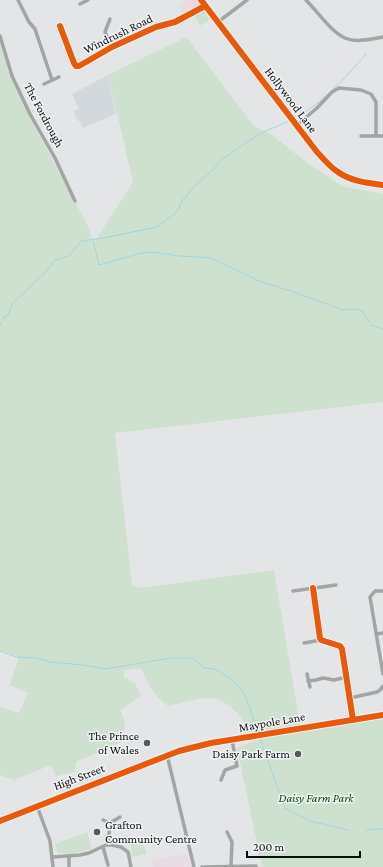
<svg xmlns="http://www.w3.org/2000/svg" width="383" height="867" font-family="'Crimson Pro',serif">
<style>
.commercial{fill:#e8dce2}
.built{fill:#d2d8dc}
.green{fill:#cee1cf}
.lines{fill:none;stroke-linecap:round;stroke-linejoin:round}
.stream{stroke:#9ed7e3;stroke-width:1}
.minor{stroke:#a3a4a4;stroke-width:3.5}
.tertiary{stroke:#a3a4a4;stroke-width:4.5}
.cycleway-casing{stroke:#f0f3f5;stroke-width:8}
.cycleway{stroke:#e8590c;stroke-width:6}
.poi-dot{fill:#58595a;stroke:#f0f3f5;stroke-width:1.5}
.labels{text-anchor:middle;stroke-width:3;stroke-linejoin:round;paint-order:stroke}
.street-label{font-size:12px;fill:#0d0e0e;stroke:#f0f3f5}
.poi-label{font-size:12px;fill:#0d0e0e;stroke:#f0f3f5;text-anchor:end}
.park-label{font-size:12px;font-style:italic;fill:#014809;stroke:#f0f3f5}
</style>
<rect width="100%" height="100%" fill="#e4e5e7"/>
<g class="commercial">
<polygon points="188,0 196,0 200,5 197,8 183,15 178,5"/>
<polygon points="187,854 190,867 153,867 151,860"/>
</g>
<polygon class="built" points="108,75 116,114 83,128 80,121 78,121 73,111 79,109 72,94"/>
<g class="green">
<polygon points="202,12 205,12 210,19 200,26 194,15"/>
<path d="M186,37L255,127L269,133L309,164L342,186L383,194V402L115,433L132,584L140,588L274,570L300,725L250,734C243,717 228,698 208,698C198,698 178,704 168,706C159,700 152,691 147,681C144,676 144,672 139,668L124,670V677L135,683L141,696L121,710L125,723L122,742L76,762L75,772L56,776L51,765L14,780L0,775V707L19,713L28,693L10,685L19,657L0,651V45H1L9,75L36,129L88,226L93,244L133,182L108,75Z"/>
<polygon points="383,718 383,867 262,867 237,748 260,739 286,733"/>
<polygon points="87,832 92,849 70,854 58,853 55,844"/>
<polygon points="142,839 146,852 145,854 132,857 131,845"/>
</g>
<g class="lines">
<g class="stream">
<path d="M296,117C321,105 348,75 366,54"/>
<polyline points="89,240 103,238 157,227 177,212 182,201 192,189 215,168 221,160 261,133 287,122"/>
<polyline points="93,240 99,265 137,254 151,252 180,256 211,258 259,281 291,291 343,310 357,309 363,312 371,325 383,329"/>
<polyline points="0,326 3,318 8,315 12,304 18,298 45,273 55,260 69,256 81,241 87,240"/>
<path d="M0,651L16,657L36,658L50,662L83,665L105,669L171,658H193L204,668C215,668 217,670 226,676C247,689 249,706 256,728"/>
<polyline points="260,739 285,808 310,821 348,830"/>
<polyline points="366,830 383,829"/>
</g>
<g class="minor">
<polyline points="18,0 29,22 35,29 52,80"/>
<path d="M306,0C317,11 331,32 345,38C356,43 371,39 383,37"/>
<polyline points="80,4 88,0"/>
<polyline points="110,19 105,32 112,47"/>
<polyline points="218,22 247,0"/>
<polyline points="60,26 74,63 76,66 79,66 112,47 156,27 175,22 205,6"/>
<polyline points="0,36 12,76 30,114 55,158 75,201"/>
<polyline points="44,84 59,77"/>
<polyline points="297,125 317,108 332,92 339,88 361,90 371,94 376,102 376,136"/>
<polyline points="361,136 383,136"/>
<polyline points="313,588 320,638 321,640 340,646 342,649 353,720"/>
<polyline points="293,591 336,585"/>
<polyline points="383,591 375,591 370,597 383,674"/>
<polyline points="377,634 383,633"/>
<polyline points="304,643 321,640"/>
<polyline points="307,674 310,687"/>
<polyline points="308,681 316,680 323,678 334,680 347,677"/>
<polyline points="350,698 377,692 380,690 383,686"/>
<polyline points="167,755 194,867"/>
<polyline points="221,780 225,770 237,766 232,740"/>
<polyline points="37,806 50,841 53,867"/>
<polyline points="103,820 110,823"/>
<polyline points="227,832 232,842 231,866"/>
<polyline points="108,845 110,823 120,817"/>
<polyline points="103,847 108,865"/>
<polyline points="69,856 69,867"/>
<polyline points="53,857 80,855 89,853 106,845 112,845 121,847 128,852 131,867"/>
<polyline points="202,867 256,866"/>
</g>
<g class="tertiary">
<path d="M201,0L317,152C324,159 330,167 338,172C350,181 368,183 383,185"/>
<polyline points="0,821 179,751 211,743 383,715"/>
</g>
<g class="cycleway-casing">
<g id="cycleway">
<path d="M201,0L317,152C324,159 330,167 338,172C350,181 368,183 383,185"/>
<polyline points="60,26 74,63 76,66 79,66 112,47 156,27 175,22 205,6"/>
<polyline points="313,588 320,638 321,640 340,646 342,649 353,720"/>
<polyline points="0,821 179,751 211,743 383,715"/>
</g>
</g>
<use href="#cycleway" class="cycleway"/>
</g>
<g class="poi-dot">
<circle cx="147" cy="743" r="4"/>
<circle cx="298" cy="754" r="4"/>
<circle cx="97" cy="832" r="4"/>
</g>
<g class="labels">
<g class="street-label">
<text transform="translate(118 34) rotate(-26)" y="4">Windrush Road</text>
<text transform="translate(291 100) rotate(53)" y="4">Hollywood Lane</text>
<text transform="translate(44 115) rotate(62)" y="4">The Fordrough</text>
<text transform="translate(272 722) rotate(-10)" y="4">Maypole Lane</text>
<text transform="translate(79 777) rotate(-21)" y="4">High Street</text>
</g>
<g class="poi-label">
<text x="139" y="740">The Prince<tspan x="139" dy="14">of Wales</tspan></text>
<text x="290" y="758">Daisy Park Farm</text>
<text x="105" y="829" text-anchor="start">Grafton<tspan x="105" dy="14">Community Centre</tspan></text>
</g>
<g class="park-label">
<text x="316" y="802">Daisy Farm Park</text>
</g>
</g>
<path d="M247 851v6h113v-6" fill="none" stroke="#0d0e0e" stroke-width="2"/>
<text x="253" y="851" font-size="12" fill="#0d0e0e" stroke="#f0f3f5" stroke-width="3" paint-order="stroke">200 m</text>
</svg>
